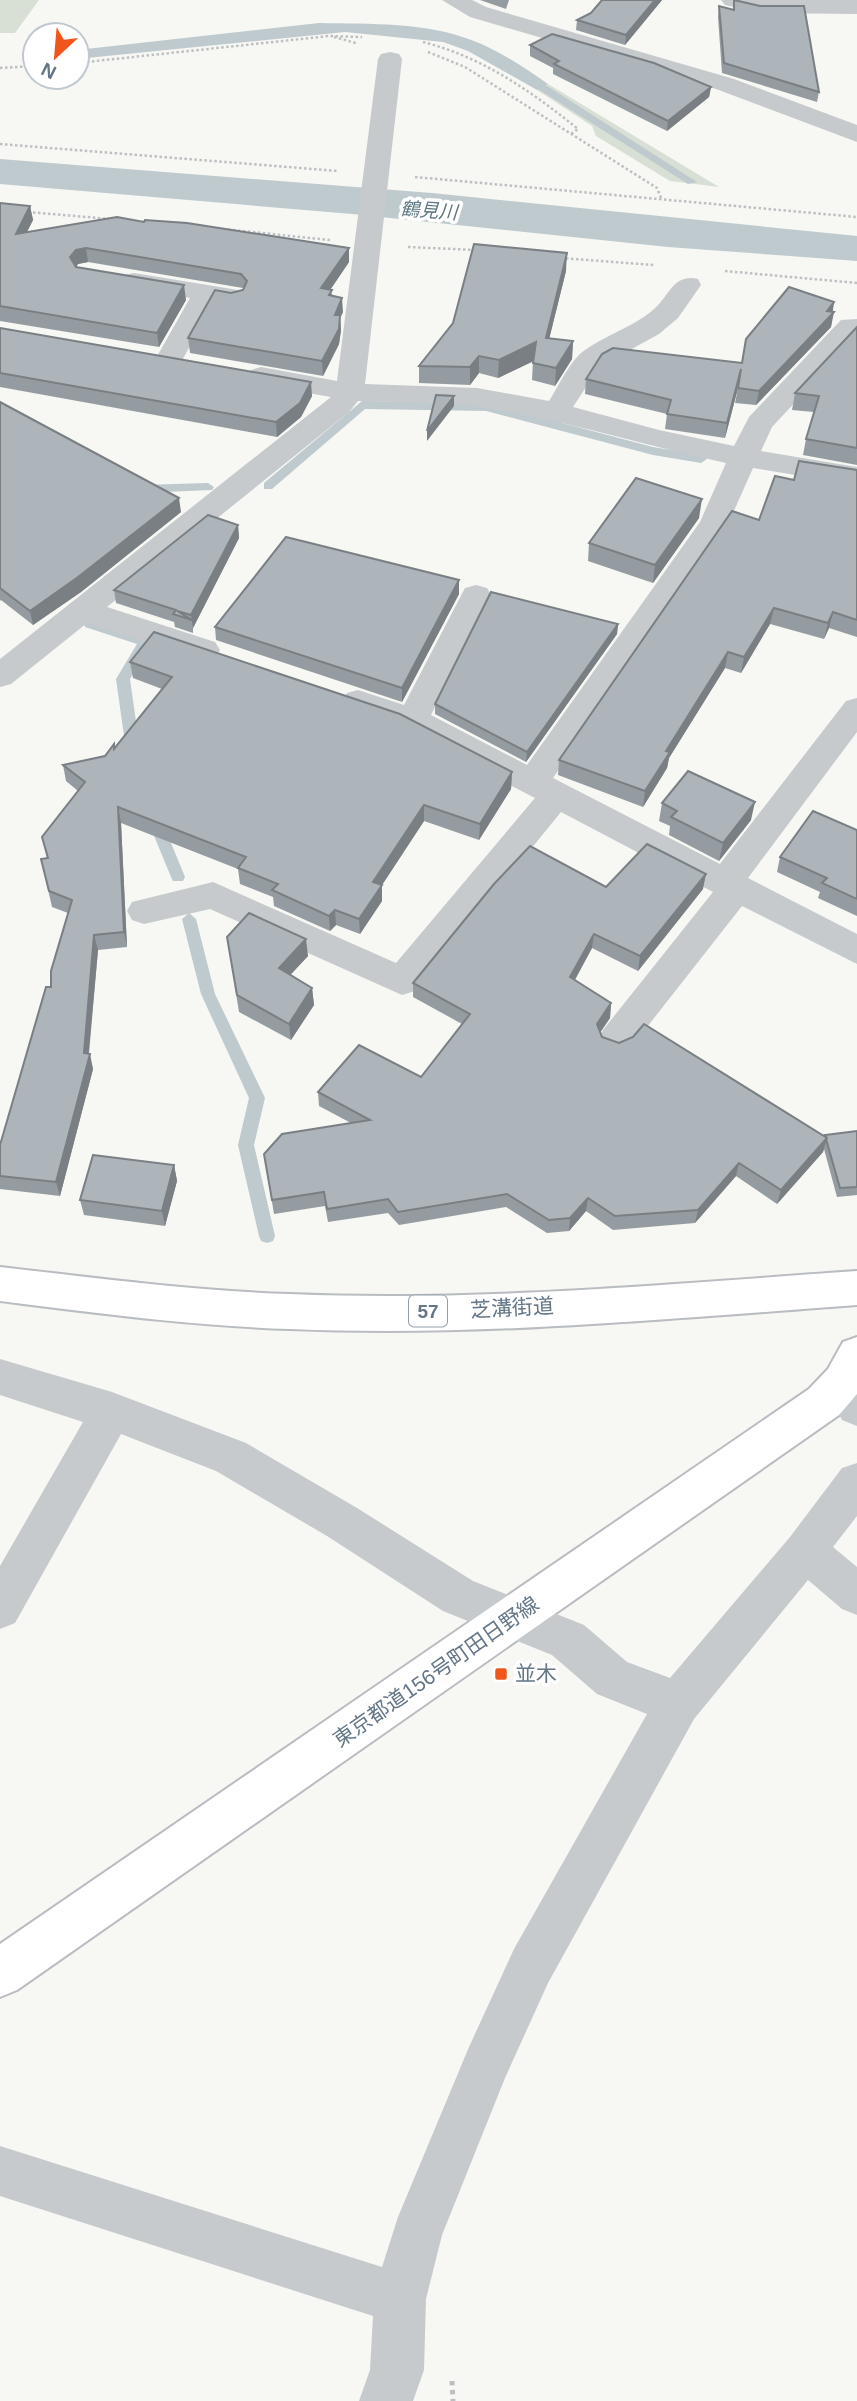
<svg xmlns="http://www.w3.org/2000/svg" width="857" height="2401" font-family="Helvetica,'Noto Sans JP',sans-serif">
<style>
.green{fill:#d8dfd4}
.water{fill:#bfcacf}
.lines{fill:none;stroke-linecap:round;stroke-linejoin:round}
.stream{fill:#bfcacf;fill-rule:evenodd}
.major-casing{stroke:#b9bdc1;stroke-width:4}
.path-far1{stroke:#bdc0c2;stroke-width:2.5;stroke-dasharray:2.5 2.5;stroke-linecap:butt}
.path{stroke:#bdc0c2;stroke-width:5;stroke-dasharray:4.5 4.5;stroke-linecap:butt}
.minor{fill:#c6cacd;fill-rule:evenodd}
.major{fill:#fff;fill-rule:evenodd}
.wall{fill:#959ca1}
.shaded-wall{fill:#797f83}
.building{fill:#adb5bb;stroke:#797f83;stroke-width:2}
.poi-dot{fill:#f0551b;stroke:#fff;stroke-width:2.5}
.labels{text-anchor:middle;stroke-width:7;stroke-linejoin:round;paint-order:stroke}
.far-water-label{font-size:19px;font-style:italic;fill:#5f7883;stroke:#fff}
.shield{fill:#fff;stroke:#929fab;stroke-width:2}
.shield-label{font-size:19px;font-weight:bold;fill:#647687}
.street-label{font-size:21px;fill:#647687;stroke:#fff}
.poi-label{font-size:21px;fill:#647687;stroke:#fff;text-anchor:start}
</style>
<rect width="100%" height="100%" fill="#f7f7f3"/>
<g class="green">
<polygon points="0,0 39,0 15,33 0,33"/>
<polygon points="548,84 719,187 670,181 596,136 592,126 537,90"/>
</g>
<g class="water">
<path d="M319,23C370,24 426,22 474,41C500,51 525,68 548,84L537,90L468,51L443,42L345,32L77,59V50Z"/>
<polygon points="0,159 432,193 857,236 857,261 668,247 352,214 0,184"/>
</g>
<g class="lines">
<g class="stream">
<polygon points="522,75 530,75 697,182 688,184 522,79"/>
<polygon points="362,401 486,403 653,447 701,455 707,459 701,463 653,455 486,411 365,409 272,489 264,489 264,483"/>
<polygon points="208,483 214,487 212,490 140,493 134,489 140,485"/>
<polygon points="90,620 150,639 151,642 130,679 140,750 138,753 133,755 126,750 116,679 137,644 85,627 84,624"/>
<polygon points="155,816 162,821 185,877 183,881 173,881 171,877 148,821"/>
<polygon points="189,913 196,919 215,994 265,1098 254,1145 275,1236 273,1241 267,1243 261,1241 259,1236 238,1145 249,1098 201,994 182,919"/>
</g>
<g class="major-casing">
<g id="major">
<path d="M0,1267C97,1278 193,1291 290,1294C479,1302 669,1284 857,1271V1305C669,1319 479,1337 290,1329C193,1326 96,1313 0,1301Z"/>
<polygon points="857,1337 857,1394 839,1415 17,1990 0,1997 0,1944 809,1389 828,1369 843,1342"/>
</g>
</g>
<g class="path-far1">
<polyline points="334,37 356,43"/>
<path d="M423,42C482,57 531,91 578,129L571,134"/>
<polyline points="428,52 465,67 657,188 662,200"/>
<polyline points="77,63 329,36 362,37"/>
<polyline points="0,68 35,66"/>
<polyline points="0,144 338,171"/>
<polyline points="415,177 857,217"/>
<polyline points="28,212 110,219"/>
<polyline points="223,229 330,240"/>
<polyline points="408,247 476,250"/>
<polyline points="561,258 654,265"/>
<polyline points="725,271 857,283"/>
</g>
<polyline class="path" points="452,2381 453,2401"/>
<g class="minor">
<polygon points="442,0 472,0 486,7 734,79 857,125 857,142 716,89 470,17"/>
<polygon points="721,0 857,0 857,14 759,13 725,5"/>
<path d="M390,52L399,54L402,59L365,384L477,388L549,401C558,387 567,367 579,355C596,339 632,328 653,310C669,297 673,273 698,279L701,285L678,318L659,334L599,367L573,407L659,430L734,446L749,417L841,320L857,319V336L772,427L761,451L857,467V485L753,468L725,531L553,778L720,864L846,701L857,698V732L748,878L857,934V964L742,906L629,1050L616,1055L603,1050L598,1040L603,1030L713,892L561,812L415,991L402,995L210,909L144,924L132,920L127,911L132,902L213,882L396,963L535,798L401,728L347,709L342,701L347,693L358,690L404,705L465,588L476,585L487,588L491,595L431,715L527,765L700,522L726,463C644,445 564,420 481,407C441,400 398,403 358,401L349,412L107,607L215,642L220,650L215,658L204,661L87,623L11,684L0,687V659L331,397L261,385L251,382L247,376L251,370L261,367L337,381L378,59L381,54Z"/>
<polygon points="134,273 232,289 242,291 246,297 242,303 232,305 214,302 179,366 169,369 159,366 155,360 190,298 124,287 121,281 124,275"/>
<polygon points="0,1359 112,1392 246,1443 357,1508 473,1581 584,1625 627,1662 670,1678 790,1537 842,1468 857,1463 857,1516 833,1547 857,1567 857,1615 842,1609 808,1580 694,1719 548,1983 505,2078 442,2235 426,2299 424,2370 413,2401 359,2401 370,2370 373,2316 0,2196 0,2146 382,2267 398,2217 469,2047 514,1949 647,1714 597,1694 552,1655 443,1611 327,1536 216,1471 121,1434 15,1623 0,1629 0,1566 83,1422 0,1395"/>
<polygon points="842,1364 857,1370 857,1426 842,1420 822,1382 828,1369"/>
</g>
<use href="#major" class="major"/>
</g>
<g class="wall">
<polygon points="480,0 509,0 506,9"/>
<polygon points="602,0 662,0 625,45 576,30 577,20 591,13"/>
<polygon points="734,0 819,92 817,102 722,73 718,17 719,6 733,10"/>
<polygon points="530,45 711,87 709,97 667,131 553,74 553,68 530,56"/>
<polygon points="0,203 30,206 33,220 27,232 144,222 349,248 349,262 330,290 333,296 343,312 340,318 341,330 339,344 323,376 190,353 188,338 231,293 243,289 243,288 88,262 78,264 76,267 186,300 159,347 0,321"/>
<polygon points="566,271 549,338 573,341 572,359 555,386 532,380 533,361 498,378 479,373 470,385 419,383 419,366"/>
<polygon points="834,302 831,327 756,405 735,403 738,388 725,438 665,429 667,414 585,394 586,379 742,363"/>
<polygon points="857,327 857,465 803,455 806,439 814,412 792,410 795,393"/>
<polygon points="0,328 312,396 301,417 277,437 0,387"/>
<polygon points="0,402 181,512 81,592 33,625 1,600 0,601"/>
<polygon points="857,470 857,637 829,628 824,639 770,624 741,673 725,668 669,758 667,768 643,807 558,775 559,760 794,480"/>
<polygon points="699,518 653,583 588,561 589,543"/>
<polygon points="238,525 239,538 193,628 193,633 175,627 174,622 116,603 114,590"/>
<polygon points="459,594 402,702 216,640 215,627"/>
<polygon points="618,624 617,634 526,762 435,714 435,704"/>
<polygon points="130,662 512,772 511,789 479,840 424,821 382,885 382,901 360,934 336,925 330,931 274,906 273,897 240,884 238,869 121,823 127,947 98,950 89,1054 93,1069 60,1196 0,1189 0,1145 51,987 68,913 52,907 41,859 47,858 42,837 78,791 66,781 63,765 105,756 115,749 162,689 133,678"/>
<polygon points="662,803 751,820 719,861 669,835 670,826 659,821"/>
<polygon points="857,830 857,916 818,898 820,892 777,872 780,857"/>
<polygon points="606,887 703,889 638,971 592,948 575,980 611,1003 610,1018 600,1032 602,1037 824,1136 825,1135 857,1131 857,1195 837,1197 824,1149 823,1152 777,1204 736,1176 695,1223 613,1230 586,1211 569,1231 547,1233 506,1207 399,1225 388,1213 328,1222 325,1206 274,1214 264,1154 351,1123 319,1106 318,1092 421,1077 462,1024 413,997 413,983"/>
<polygon points="227,937 308,956 290,975 312,988 314,1005 291,1040 239,1012"/>
<polygon points="174,1165 177,1181 165,1226 84,1215 80,1200"/>
</g>
<g class="shaded-wall">
<polygon points="655,0 662,0 625,45 626,35"/>
<polygon points="711,87 709,97 667,131 668,121"/>
<polygon points="30,206 33,220 18,249 16,234"/>
<polygon points="86,248 88,262 78,264 73,272 70,257 76,250"/>
<polygon points="349,248 349,262 322,302 321,288"/>
<polygon points="567,253 566,271 545,356 546,338"/>
<polygon points="184,285 186,300 159,347 157,333"/>
<polygon points="342,298 343,312 340,318 341,330 339,344 323,376 322,361 335,315"/>
<polygon points="834,302 832,314 834,312 831,327 756,405 759,391"/>
<polygon points="573,341 572,359 555,386 556,368"/>
<polygon points="536,342 536,360 498,378 499,360"/>
<polygon points="479,356 479,373 470,385 470,367"/>
<polygon points="741,369 739,384 725,438 727,423"/>
<polygon points="311,382 312,396 301,417 277,437 276,422"/>
<polygon points="454,396 454,406 427,441 427,431"/>
<polygon points="179,498 181,512 81,592 33,625 30,611"/>
<polygon points="702,499 699,518 653,583 655,565"/>
<polygon points="238,525 239,538 193,628 191,615"/>
<polygon points="459,580 459,594 402,702 402,688"/>
<polygon points="774,608 770,624 741,673 744,657"/>
<polygon points="833,612 829,628 824,639 828,623"/>
<polygon points="618,624 617,634 526,762 527,752"/>
<polygon points="728,652 725,668 669,758 667,768 643,807 645,791 666,751"/>
<polygon points="512,772 511,789 479,840 480,824"/>
<polygon points="755,802 751,820 719,861 723,843"/>
<polygon points="424,805 424,821 382,885 382,901 360,934 359,919 373,882"/>
<polygon points="118,807 121,823 127,947 124,932"/>
<polygon points="706,874 703,889 638,971 640,956"/>
<polygon points="335,910 336,925 330,931 329,916"/>
<polygon points="594,934 592,948 568,992 570,977"/>
<polygon points="94,935 98,950 88,1059 90,1054 93,1069 60,1196 56,1182 84,1053"/>
<polygon points="306,939 308,956 281,985 279,968"/>
<polygon points="312,988 314,1005 291,1040 289,1024"/>
<polygon points="611,1003 610,1018 596,1039 597,1024"/>
<polygon points="827,1138 823,1152 777,1204 781,1190"/>
<polygon points="739,1163 736,1176 695,1223 698,1210"/>
<polygon points="174,1165 177,1181 165,1226 162,1211"/>
<polygon points="588,1198 586,1211 569,1231 570,1218"/>
</g>
<g class="building">
<polygon points="602,0 655,0 626,35 577,20 591,13"/>
<polygon points="734,0 760,6 804,6 819,92 724,63 719,6 734,10"/>
<polygon points="552,34 654,63 711,87 668,121 554,64 559,61 530,45"/>
<polygon points="0,203 30,206 16,234 117,217 144,222 145,220 187,223 349,248 321,288 332,290 329,295 342,298 335,315 340,315 339,329 322,361 188,338 215,290 231,293 243,290 247,281 241,274 86,248 76,250 70,257 76,267 184,285 157,333 0,306"/>
<polygon points="474,244 567,253 546,338 573,341 556,368 533,363 536,342 499,360 479,356 470,367 419,366 453,323"/>
<polygon points="789,287 834,302 827,311 834,312 759,391 738,388 741,369 727,423 667,414 671,400 586,379 602,354 613,348 742,363 746,339"/>
<polygon points="857,327 857,448 806,439 819,396 795,393"/>
<polygon points="0,328 311,382 300,403 276,422 0,373"/>
<polygon points="436,395 454,396 427,431"/>
<polygon points="0,402 179,498 78,577 30,611 0,588"/>
<polygon points="799,461 857,470 857,620 833,612 828,623 774,608 744,657 728,652 666,751 670,752 645,791 559,760 732,511 759,520 775,476 794,480"/>
<polygon points="636,478 702,499 655,565 589,543"/>
<polygon points="208,515 238,525 191,615 177,611 192,620 173,614 176,610 114,590"/>
<polygon points="286,537 459,580 402,688 215,627"/>
<polygon points="491,592 618,624 527,752 435,704"/>
<polygon points="154,632 400,714 512,772 480,824 424,805 373,882 382,885 359,919 335,910 329,916 272,890 278,884 238,868 246,857 118,807 124,932 94,935 84,1053 90,1054 56,1182 0,1176 0,1145 46,987 51,987 51,971 72,900 49,891 41,859 48,858 42,837 85,782 63,765 105,756 114,744 114,749 172,677 130,662"/>
<polygon points="688,771 755,802 723,843 671,817 677,811 662,803"/>
<polygon points="813,811 857,830 857,899 822,883 827,878 780,857"/>
<polygon points="647,844 706,874 640,956 594,934 570,977 611,1003 597,1024 602,1037 619,1043 633,1037 644,1024 827,1138 781,1190 739,1163 698,1210 615,1216 588,1198 570,1218 549,1220 507,1194 398,1212 388,1199 327,1209 324,1192 272,1200 264,1154 282,1134 370,1120 318,1092 359,1045 421,1077 470,1014 413,983 494,884 530,846 606,887"/>
<polygon points="249,913 306,939 279,968 312,988 289,1024 237,995 227,937"/>
<polygon points="857,1131 857,1187 840,1188 826,1139 827,1138 825,1135"/>
<polygon points="93,1155 174,1165 162,1211 80,1200"/>
</g>
<rect class="poi-dot" x="494" y="1667" width="14" height="14" rx="3.5"/>
<g class="labels">
<g class="far-water-label">
<text transform="translate(429 210) rotate(4)" y="7">鶴見川</text>
</g>
<rect class="shield" x="409" y="1295.5" width="38" height="31" rx="5"/>
<g class="shield-label">
<text x="428" y="1318">57</text>
</g>
<g class="street-label">
<text transform="translate(512 1308) rotate(-3)" y="7">芝溝街道</text>
<text transform="translate(436 1672) rotate(-35)" y="7">東京都道156号町田日野線</text>
</g>
<g class="poi-label">
<text x="515" y="1681">並木</text>
</g>
</g>
<g transform="translate(56 56) rotate(206)"><circle r="33" fill="#ffffff" stroke="#c1c8cf" stroke-width="2"/>
<path d="M0-5L12 26L0 18L-12 26Z" fill="#f0551b"/>
<text y="-10" font-size="19" font-weight="bold" text-anchor="middle" fill="#647687">N</text>
</g>
</svg>
